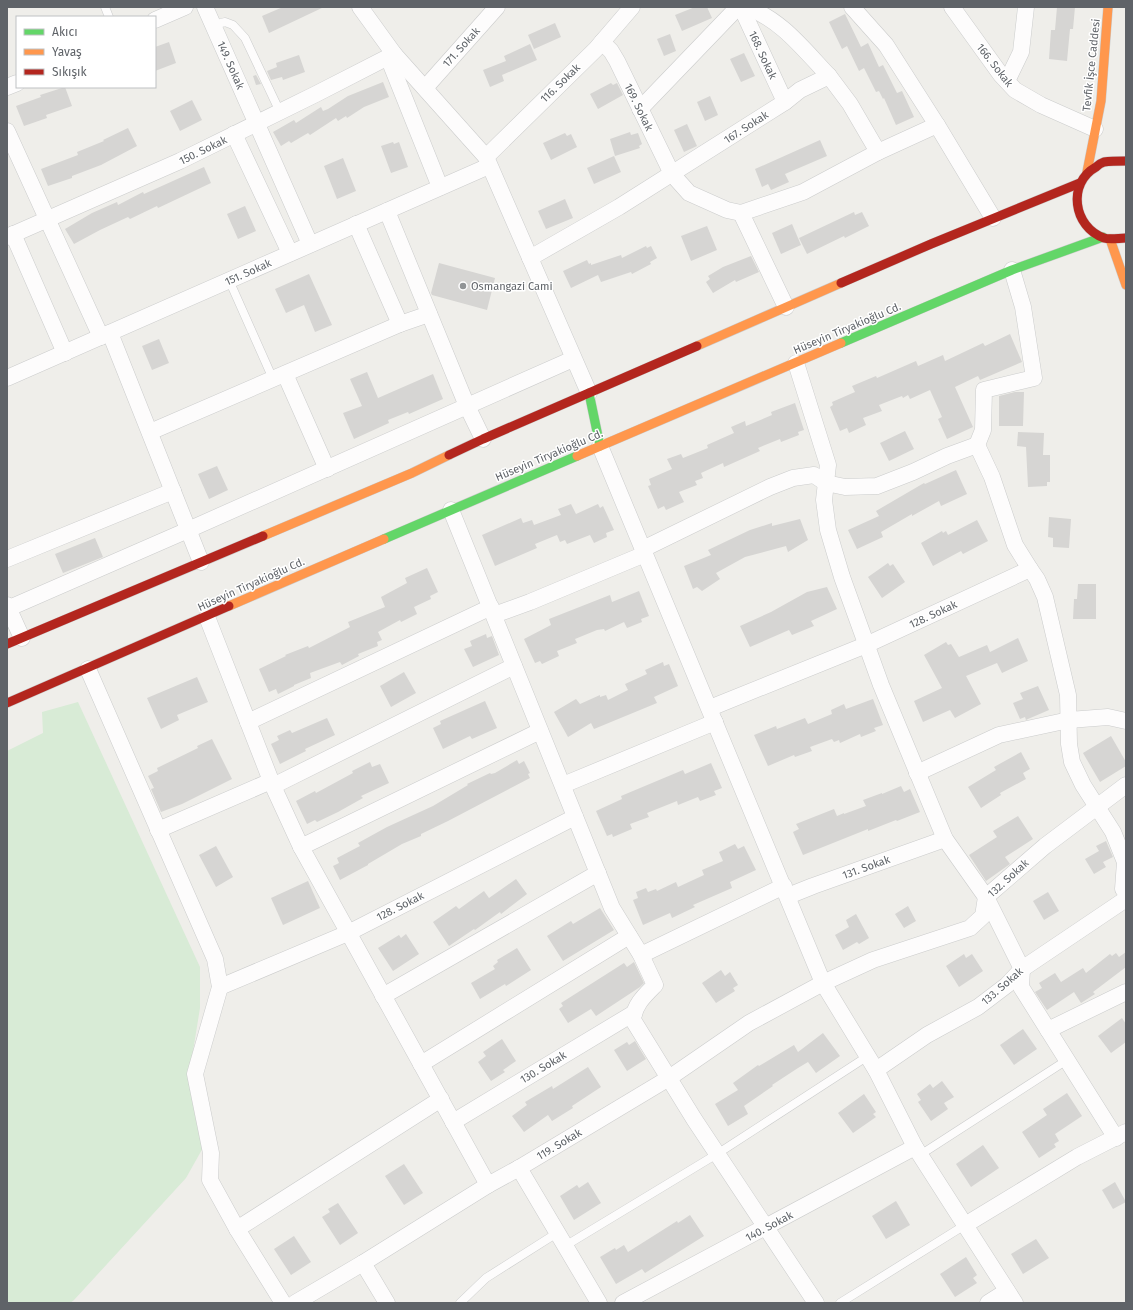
<svg xmlns="http://www.w3.org/2000/svg" width="1133" height="1310" font-family="'Fira Sans',sans-serif">
<style>
.green{fill:#d8ebd6}
.building{fill:#d6d5d3}
.lines{fill:none;stroke-linecap:round;stroke-linejoin:round}
.lane-casing{stroke:#cbcccc;stroke-width:9}
.street-casing{stroke:#cbcccc;stroke-width:17}
.fast-casing{stroke:#cacacb;stroke-width:10}
.slow-casing{stroke:#cacacb;stroke-width:10}
.jam-casing{stroke:#cacacb;stroke-width:10}
.lane{stroke:#fdfcfc;stroke-width:8}
.street{stroke:#fdfcfc;stroke-width:16}
.fast{stroke:#63d668;stroke-width:9}
.slow{stroke:#ff974d;stroke-width:9}
.jam{stroke:#b3261e;stroke-width:9}
.poi-dot{fill:#919496;stroke:#fff;stroke-width:1.5}
.labels{text-anchor:middle;stroke-width:3;stroke-linejoin:round;paint-order:stroke}
.street-label{font-size:11px;fill:#5f6368;stroke:#fff}
.poi-label{font-size:11px;fill:#5f6368;stroke:#fff;text-anchor:start}
</style>
<rect width="100%" height="100%" fill="#efeeea"/>
<polygon class="green" points="78,702 200,967 200,1008 189,1076 204,1146 186,1178 74,1300 70,1303 7,1303 7,751 43,733 42,712"/>
<g class="building">
<polygon points="283,7 324,7 269,33 262,16"/>
<polygon points="695,7 707,7 712,18 682,31 675,15"/>
<polygon points="1057,7 1075,7 1073,29 1070,29 1067,61 1049,59 1051,30 1055,30"/>
<polygon points="845,14 861,47 868,43 879,67 883,65 897,93 902,91 914,117 896,125 884,98 883,99 879,91 876,92 864,68 859,71 847,46 842,49 829,22"/>
<polygon points="555,23 561,37 534,49 528,35"/>
<polygon points="670,34 676,51 664,56 657,39"/>
<polygon points="169,42 176,63 155,71 155,47"/>
<polygon points="530,44 537,60 502,75 504,81 490,87 483,70 506,61 504,56"/>
<polygon points="744,53 755,76 741,82 730,59"/>
<polygon points="299,55 305,72 283,80 282,77 271,80 267,71 277,67 276,63"/>
<polygon points="256,75 261,84 256,85 253,76"/>
<polygon points="383,82 389,97 364,107 347,118 346,116 338,121 336,118 310,135 308,133 291,143 289,141 281,146 273,132 294,120 296,123 321,107 323,111 328,109 348,96"/>
<polygon points="611,83 613,85 617,83 623,95 598,109 590,94"/>
<polygon points="65,87 72,106 46,115 47,118 24,126 16,106 41,97 40,95"/>
<polygon points="710,96 718,115 705,121 697,102"/>
<polygon points="192,100 202,120 180,131 170,111"/>
<polygon points="687,124 697,146 684,152 674,130"/>
<polygon points="128,128 137,146 101,165 72,176 72,178 48,186 41,169 78,155 77,152 104,141 103,140"/>
<polygon points="630,132 631,135 638,133 642,144 639,146 640,148 615,156 610,139"/>
<polygon points="565,133 567,136 571,134 577,147 551,160 543,143"/>
<polygon points="820,140 827,156 785,174 789,182 771,190 768,184 762,187 755,169"/>
<polygon points="393,142 394,144 399,142 408,167 391,173 381,146"/>
<polygon points="614,156 621,172 594,184 587,168"/>
<polygon points="343,158 356,191 337,199 324,166"/>
<polygon points="204,167 211,183 158,208 157,206 130,219 128,217 100,230 74,244 65,229 92,213 117,202 118,205 143,192 144,194"/>
<polygon points="565,199 573,218 546,229 538,211"/>
<polygon points="245,206 256,231 238,239 227,214"/>
<polygon points="854,212 855,215 862,212 869,226 845,238 844,236 807,254 799,238"/>
<polygon points="792,224 801,245 781,254 772,233"/>
<polygon points="707,226 717,250 691,261 681,236"/>
<polygon points="646,246 647,248 651,246 657,258 650,262 651,264 632,274 631,272 601,282 598,275 571,288 563,271 587,260 589,264 591,263 591,265 621,255 622,258"/>
<polygon points="751,256 759,272 736,282 735,280 713,293 706,282 710,279 708,276 723,267"/>
<polygon points="439,263 495,278 487,310 432,295 431,293"/>
<polygon points="309,274 332,325 315,332 304,305 286,313 275,289"/>
<polygon points="1010,334 1022,362 980,380 978,376 955,387 973,427 947,439 938,419 942,417 930,390 910,399 908,395 903,398 902,396 879,405 882,411 863,418 866,425 849,433 847,428 840,431 830,407 833,405 832,402 855,392 852,386 876,376 877,378 916,361 918,366 943,355 945,361 983,343 985,346"/>
<polygon points="159,339 169,363 152,370 142,346"/>
<polygon points="367,372 378,398 433,374 443,399 409,414 408,412 388,420 389,423 354,439 343,413 362,406 350,379"/>
<polygon points="1015,392 1024,392 1023,426 999,426 999,396"/>
<polygon points="795,403 804,430 798,432 799,435 781,442 780,439 758,448 760,451 724,467 723,463 701,473 703,478 695,481 697,485 679,492 684,502 666,510 664,506 658,509 648,486 651,485 649,479 672,469 667,459 681,454 683,458 708,448 707,445 734,433 731,427 745,421 746,426 772,415 771,412"/>
<polygon points="905,431 914,449 889,461 880,443"/>
<polygon points="1018,432 1044,433 1043,455 1050,455 1050,482 1047,482 1047,486 1028,487 1026,447 1017,446"/>
<polygon points="217,466 228,490 209,499 198,474"/>
<polygon points="956,470 967,494 941,506 939,501 912,516 912,514 881,532 883,537 857,549 848,530 879,516 876,511 924,483 925,484"/>
<polygon points="571,504 576,514 598,504 600,508 603,506 614,530 606,533 607,537 594,543 590,535 567,544 565,540 560,542 557,535 535,544 537,548 495,566 482,535 521,518 523,523 532,520 534,525 561,515 558,509"/>
<polygon points="1049,517 1071,519 1069,548 1053,547 1053,538 1048,537"/>
<polygon points="800,519 808,540 788,552 786,546 745,557 716,573 720,579 702,591 697,587 693,589 684,566 711,555 708,550 750,530 772,523 772,526"/>
<polygon points="977,520 988,541 963,554 961,551 933,566 921,543 942,531 943,533 946,531 948,535"/>
<polygon points="95,538 103,557 63,573 55,554"/>
<polygon points="888,563 890,566 893,564 905,582 882,598 868,577"/>
<polygon points="427,568 438,592 430,596 431,599 414,607 417,614 401,622 400,620 378,632 382,640 377,642 378,646 358,654 359,656 342,665 340,662 310,673 311,678 294,685 294,686 278,694 276,689 269,692 259,669 286,656 285,655 308,646 309,648 350,627 348,622 385,607 381,597 407,583 405,578"/>
<polygon points="1078,584 1096,584 1096,619 1073,619 1074,599 1077,599"/>
<polygon points="827,587 837,609 811,621 814,626 792,635 789,630 750,647 740,626 771,612 807,592"/>
<polygon points="639,591 649,616 641,619 642,622 627,628 624,622 605,631 604,629 597,630 575,639 577,643 557,651 559,656 542,664 540,661 535,663 524,639 551,625 549,619 610,595 612,602"/>
<polygon points="486,634 487,638 492,636 499,655 473,667 464,649 472,646 470,641"/>
<polygon points="1018,638 1028,661 1002,673 997,663 966,676 981,704 955,718 950,710 923,722 914,701 942,688 924,655 946,642 948,645 951,644 959,657 987,645 990,652"/>
<polygon points="663,662 664,666 669,664 678,686 654,697 657,703 594,729 591,723 568,737 554,712 576,699 580,704 600,695 600,697 606,695 608,700 628,690 625,684 647,674 645,670"/>
<polygon points="404,672 416,693 391,707 380,686"/>
<polygon points="197,677 208,702 177,715 179,720 161,729 147,698"/>
<polygon points="1038,686 1049,710 1028,719 1026,720 1025,717 1020,719 1013,703 1023,699 1020,693"/>
<polygon points="873,699 883,725 874,728 876,731 861,737 860,734 840,743 839,740 834,742 832,739 810,747 812,751 795,757 794,755 768,766 754,735 776,726 777,729 805,718 808,724 832,714 831,710 844,704 846,709"/>
<polygon points="485,701 497,728 472,739 470,736 443,749 433,728 441,724 440,721"/>
<polygon points="327,718 335,735 305,749 306,751 280,764 271,744 279,740 277,736 290,730 292,733"/>
<polygon points="1111,736 1126,762 1126,766 1100,782 1083,753"/>
<polygon points="212,739 232,779 182,804 161,812 151,789 154,788 148,776 158,771 157,768 198,748 197,746"/>
<polygon points="1021,752 1030,769 1023,773 1026,779 1000,793 1001,795 981,808 968,787 996,770 994,767"/>
<polygon points="517,760 519,764 524,761 530,773 528,774 530,778 448,821 421,834 421,836 402,844 368,864 368,865 340,880 333,866 339,863 337,858 360,846 358,843 387,827 433,806 468,785 467,784 490,773 491,774 495,773"/>
<polygon points="370,762 372,767 380,764 389,783 361,796 363,798 338,812 317,822 315,820 307,824 296,801 315,791 316,793 353,773 352,771"/>
<polygon points="711,763 722,788 714,791 716,795 700,801 698,797 678,805 677,801 647,813 649,817 630,824 632,829 613,837 612,834 607,836 596,811 622,799 621,796 683,770 685,774"/>
<polygon points="901,786 904,792 910,789 920,812 897,821 896,820 868,831 868,829 803,855 793,832 799,829 796,824 834,809 837,816 844,813 844,814 866,806 863,800 882,793 882,794"/>
<polygon points="1018,816 1033,839 1005,857 1010,864 986,881 969,855 997,837 993,831"/>
<polygon points="1106,841 1113,857 1103,862 1106,867 1094,874 1085,859 1099,851 1096,846"/>
<polygon points="735,844 738,849 744,846 756,870 730,882 732,888 693,905 695,907 672,918 670,913 643,925 633,900 638,898 636,892 646,888 648,892 656,889 657,891 676,882 678,887 704,875 702,870 723,861 719,852"/>
<polygon points="216,846 233,877 216,887 199,855"/>
<polygon points="516,879 527,894 501,914 500,912 475,930 474,929 449,946 433,922 456,906 459,909 484,891 489,898"/>
<polygon points="308,881 320,908 283,925 271,898"/>
<polygon points="1048,892 1059,911 1044,920 1033,901"/>
<polygon points="908,906 916,921 904,928 895,914"/>
<polygon points="600,908 614,930 563,961 547,936 571,921 573,924"/>
<polygon points="856,914 869,938 859,944 857,942 843,950 835,935 849,927 846,920"/>
<polygon points="406,934 419,954 393,971 378,948 399,935 401,938"/>
<polygon points="517,948 531,970 506,986 505,984 480,999 471,983 495,969 493,966 498,962 497,960"/>
<polygon points="1126,952 1126,967 1093,992 1095,994 1081,1003 1074,992 1047,1010 1035,992 1042,988 1039,983 1055,973 1061,982 1083,968 1086,973 1110,954 1112,956 1116,953 1119,957"/>
<polygon points="964,954 966,958 972,954 983,971 959,987 946,966"/>
<polygon points="634,962 644,983 640,987 596,1016 591,1009 568,1023 559,1009 563,1006 561,1003 624,963 627,967"/>
<polygon points="721,970 725,976 730,972 738,985 733,988 735,991 716,1003 702,983"/>
<polygon points="1122,1018 1126,1024 1126,1042 1111,1053 1098,1036"/>
<polygon points="1023,1029 1037,1049 1014,1065 1000,1045"/>
<polygon points="823,1033 840,1056 816,1073 808,1062 798,1068 772,1085 773,1086 744,1106 748,1114 728,1126 715,1104 738,1090 733,1083 758,1065 759,1066 794,1045 798,1052"/>
<polygon points="502,1039 516,1061 503,1070 505,1072 491,1081 478,1062 486,1056 483,1052"/>
<polygon points="635,1041 646,1059 627,1071 614,1050 627,1042 629,1045"/>
<polygon points="588,1067 601,1087 572,1106 573,1108 552,1121 548,1115 524,1132 512,1116 527,1105 525,1102 552,1086 553,1089"/>
<polygon points="942,1081 954,1097 944,1103 948,1109 931,1121 918,1102 921,1100 917,1094 930,1084 933,1088"/>
<polygon points="1067,1093 1082,1116 1055,1134 1059,1141 1054,1144 1056,1147 1039,1158 1022,1132 1047,1115 1043,1109"/>
<polygon points="864,1094 876,1112 873,1114 876,1117 853,1133 838,1113"/>
<polygon points="983,1145 999,1168 971,1187 956,1164"/>
<polygon points="404,1164 423,1193 404,1205 385,1176"/>
<polygon points="588,1182 601,1203 574,1220 560,1196 577,1185 579,1188"/>
<polygon points="1115,1182 1126,1202 1113,1209 1102,1190"/>
<polygon points="896,1201 910,1225 886,1239 872,1216"/>
<polygon points="338,1203 358,1233 340,1245 322,1217 330,1212 328,1209"/>
<polygon points="690,1215 704,1236 645,1273 642,1269 616,1284 600,1257 615,1248 616,1250 624,1245 628,1252 677,1221 678,1223"/>
<polygon points="294,1236 311,1262 291,1275 274,1249"/>
<polygon points="1036,1239 1049,1258 1023,1274 1011,1254"/>
<polygon points="966,1257 977,1275 973,1278 977,1283 955,1297 940,1274"/>
</g>
<g class="lines">
<g class="lane-casing">
<g id="lane">
<polyline points="105,7 109,17"/>
<polyline points="213,25 225,22 233,25 245,38 280,112"/>
<polyline points="229,280 273,379"/>
<polyline points="920,1155 1067,1060"/>
<polyline points="565,1246 717,1154 868,1056"/>
<polyline points="460,1303 486,1278 557,1233"/>
<polyline points="840,1303 965,1225"/>
</g>
</g>
<g class="street-casing">
<g id="street">
<polyline points="205,7 310,244"/>
<polyline points="360,7 394,54 486,157 589,393"/>
<polyline points="741,7 785,102"/>
<path d="M746,7C781,19 804,50 829,76"/>
<polyline points="852,7 886,45 937,125 993,218"/>
<polyline points="952,7 1001,75 1015,90 1041,105 1095,129"/>
<polyline points="155,20 185,7"/>
<polyline points="602,42 611,51 617,61 672,174 689,193 727,210 741,213 803,192 878,152"/>
<polyline points="388,57 440,187"/>
<polyline points="1007,81 1021,52 1026,7"/>
<polyline points="7,87 17,83"/>
<polyline points="425,88 497,7"/>
<polyline points="640,109 738,7"/>
<polyline points="7,131 101,337"/>
<polyline points="234,134 290,253"/>
<polyline points="486,157 596,49 632,7"/>
<polyline points="387,211 467,406 483,439"/>
<polyline points="741,213 786,307"/>
<polyline points="356,224 400,324"/>
<polyline points="13,234 65,353"/>
<polyline points="7,237 180,161 316,94 394,54"/>
<polyline points="530,258 619,207 785,102 800,90 829,76 850,104 878,152 937,125"/>
<polyline points="110,333 201,562"/>
<polyline points="796,363 828,465 824,500 828,530 842,577 881,685 945,839 986,897 1022,969 1021,987 1116,1138"/>
<polyline points="285,374 327,469"/>
<polyline points="7,378 489,166"/>
<polyline points="150,432 400,324 429,314"/>
<polyline points="600,446 823,983 876,1070 915,1147 1015,1303"/>
<path d="M451,510L612,908L641,955L655,985C645,995 634,1005 633,1020L694,1119L816,1303"/>
<polyline points="643,549 770,487 793,478 814,475 826,483 845,487 877,486 913,472 947,456 977,445 983,430 984,390 1034,378 1023,307 1012,270"/>
<polyline points="7,559 173,491"/>
<polyline points="1030,569 1037,579 1045,597 1068,695 1069,744 1072,762 1083,785 1113,832 1125,862 1123,889 1126,893"/>
<polyline points="7,605 22,638"/>
<polyline points="7,609 188,530 573,359"/>
<polyline points="494,615 530,602 645,554"/>
<polyline points="207,617 273,786 301,847 488,1185"/>
<polyline points="88,669 215,959 220,987 195,1074 211,1153 210,1180 237,1229 283,1303"/>
<polyline points="710,708 866,645 1030,569 1015,545 992,477 977,445"/>
<polyline points="248,722 491,607"/>
<polyline points="917,773 999,735 1069,720 1108,717 1126,721"/>
<polyline points="563,785 715,722"/>
<polyline points="273,786 514,666"/>
<polyline points="158,830 271,781"/>
<polyline points="301,847 540,731"/>
<polyline points="788,896 813,886 945,839"/>
<polyline points="641,955 784,886"/>
<polyline points="220,987 348,933 575,817"/>
<polyline points="383,996 598,873"/>
<polyline points="1048,1030 1126,992"/>
<polyline points="421,1064 629,936"/>
<polyline points="876,1070 927,1035 978,1007 1007,985 1022,969 1126,899"/>
<polyline points="453,1122 634,1013"/>
<polyline points="519,1168 599,1303"/>
<polyline points="965,1225 1077,1157 1126,1132"/>
<polyline points="237,1229 441,1099"/>
<polyline points="363,1263 387,1303"/>
<polyline points="295,1303 363,1263 488,1185 519,1168 669,1078 749,1023 823,983 873,960 970,928 983,916 986,897 1045,846 1126,785"/>
<polyline points="623,1303 915,1147"/>
<polyline points="988,1303 1007,1291"/>
</g>
</g>
<g class="fast-casing">
<g id="fast">
<polyline points="841,343 1012,270 1103,237"/>
<polyline points="589,393 600,446"/>
<polyline points="384,539 577,456"/>
</g>
</g>
<g class="slow-casing">
<g id="slow">
<polyline points="1087,172 1101,101 1108,7"/>
<polyline points="1110,239 1126,285"/>
<polyline points="697,346 841,283"/>
<polyline points="577,456 841,343"/>
<polyline points="263,536 412,473 449,455"/>
<polyline points="229,606 384,539"/>
</g>
</g>
<g class="jam-casing">
<g id="jam">
<path d="M1126,161C1119,161 1111,161 1104,162C1101,163 1098,165 1096,167C1067,183 1073,227 1104,238C1110,240 1119,238 1126,238"/>
<polyline points="841,283 931,244 1080,183"/>
<polyline points="449,455 483,439 697,346"/>
<polyline points="7,644 263,536"/>
<polyline points="7,703 229,606"/>
</g>
</g>
<use href="#lane" class="lane"/>
<use href="#street" class="street"/>
<use href="#fast" class="fast"/>
<use href="#slow" class="slow"/>
<use href="#jam" class="jam"/>
</g>
<circle class="poi-dot" cx="463" cy="286" r="4"/>
<g class="labels">
<g class="street-label">
<text transform="translate(461 47) rotate(-48)" y="4">171. Sokak</text>
<text transform="translate(763 55) rotate(65)" y="4">168. Sokak</text>
<text transform="translate(231 65) rotate(66)" y="4">149. Sokak</text>
<text transform="translate(995 65) rotate(52)" y="4">166. Sokak</text>
<text transform="translate(1091 65) rotate(-84)" y="4">Tevfik İşce Caddesi</text>
<text transform="translate(560 83) rotate(-44)" y="4">116. Sokak</text>
<text transform="translate(639 107) rotate(64)" y="4">169. Sokak</text>
<text transform="translate(746 127) rotate(-33)" y="4">167. Sokak</text>
<text transform="translate(203 150) rotate(-26)" y="4">150. Sokak</text>
<text transform="translate(248 272) rotate(-24)" y="4">151. Sokak</text>
<text transform="translate(847 328) rotate(-23)" y="4">Hüseyin Tiryakioğlu Cd.</text>
<text transform="translate(549 455) rotate(-23)" y="4">Hüseyin Tiryakioğlu Cd.</text>
<text transform="translate(251 584) rotate(-24)" y="4">Hüseyin Tiryakioğlu Cd.</text>
<text transform="translate(933 614) rotate(-25)" y="4">128. Sokak</text>
<text transform="translate(866 867) rotate(-20)" y="4">131. Sokak</text>
<text transform="translate(1008 878) rotate(-42)" y="4">132. Sokak</text>
<text transform="translate(400 906) rotate(-27)" y="4">128. Sokak</text>
<text transform="translate(1002 986) rotate(-41)" y="4">133. Sokak</text>
<text transform="translate(543 1067) rotate(-31)" y="4">130. Sokak</text>
<text transform="translate(559 1144) rotate(-31)" y="4">119. Sokak</text>
<text transform="translate(769 1226) rotate(-28)" y="4">140. Sokak</text>
</g>
<g class="poi-label">
<text x="471" y="290">Osmangazi Cami</text>
</g>
</g>
<rect width="1133" height="1310" fill="none" stroke="#5f6368" stroke-width="16"/>
<rect x="16" y="16" width="140" height="72" fill="#ffffff" stroke="#bfc1c3"/>
<rect x="24" y="29" width="20" height="6" fill="#63d668" stroke="#bfc1c3"/>
<text x="52" y="36" font-size="12" fill="#5f6368">Akıcı</text>
<rect x="24" y="49" width="20" height="6" fill="#ff974d" stroke="#bfc1c3"/>
<text x="52" y="56" font-size="12" fill="#5f6368">Yavaş</text>
<rect x="24" y="69" width="20" height="6" fill="#b3261e" stroke="#bfc1c3"/>
<text x="52" y="76" font-size="12" fill="#5f6368">Sıkışık</text>
</svg>
